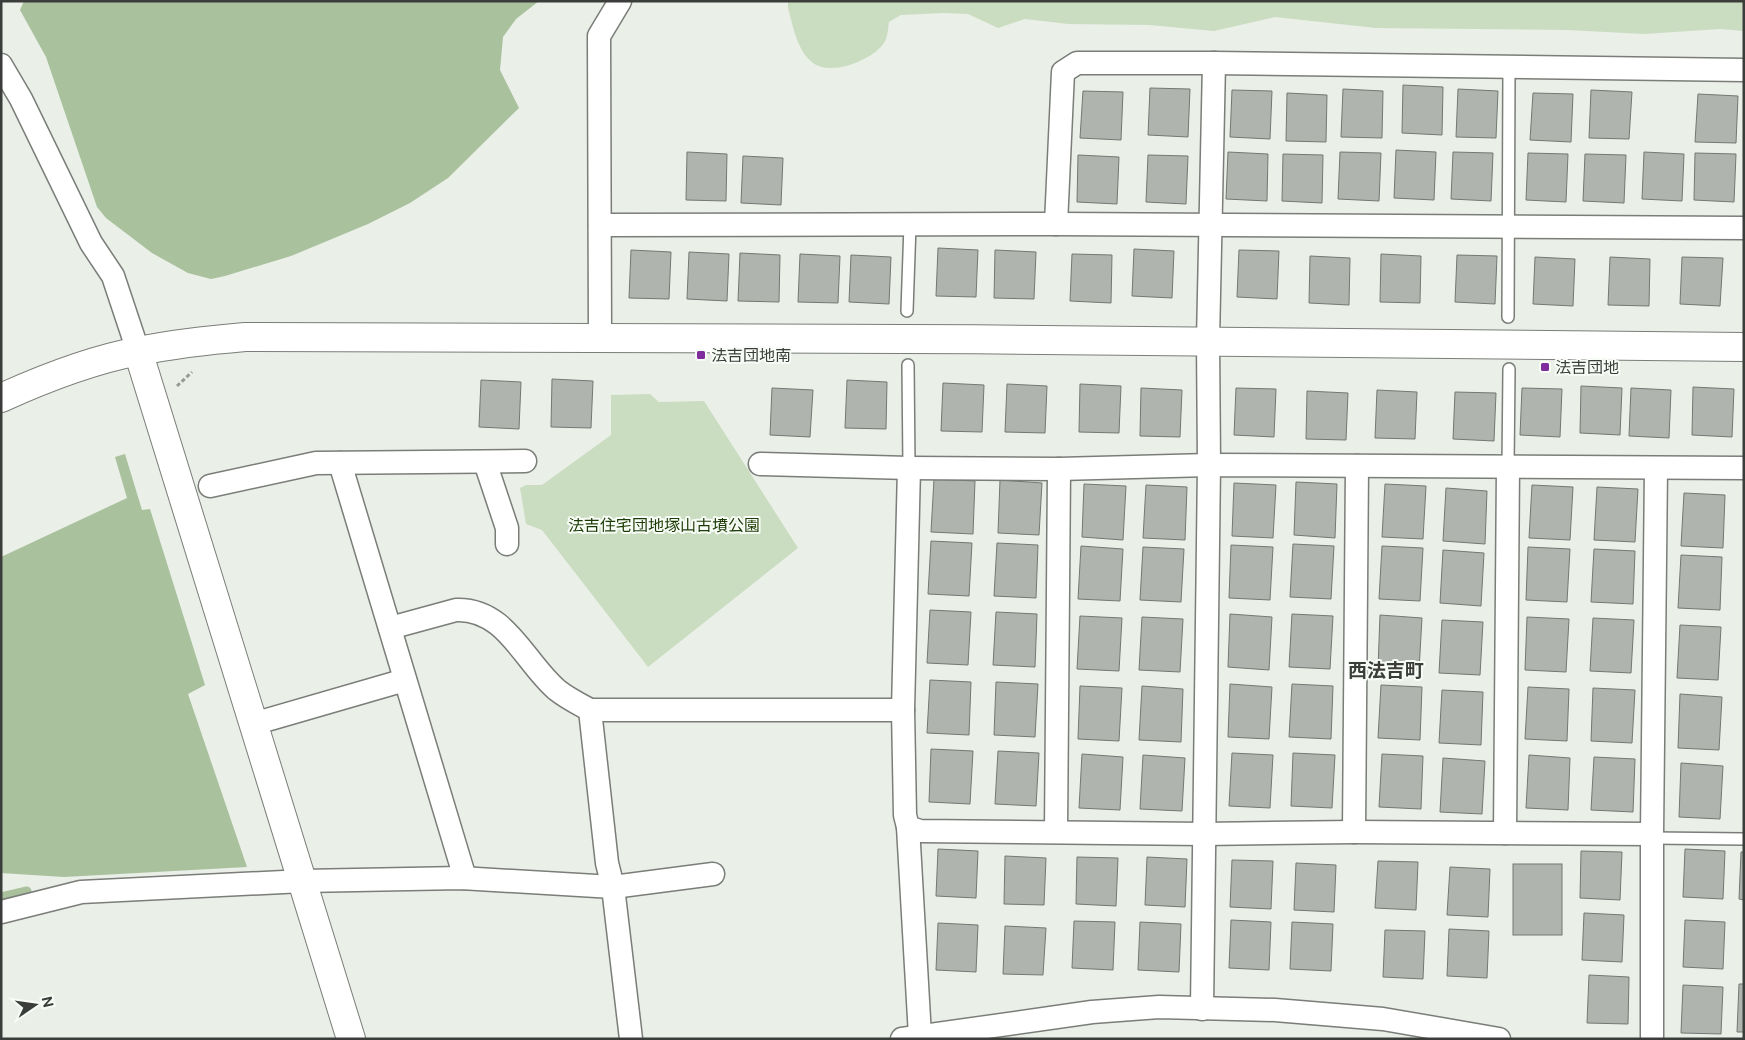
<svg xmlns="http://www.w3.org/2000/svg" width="1745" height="1040" font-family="'Public Sans','Noto Sans JP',sans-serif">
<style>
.green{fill:#caddc1}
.water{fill:#a9c19d}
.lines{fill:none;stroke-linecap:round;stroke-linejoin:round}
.stream{stroke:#a9c19d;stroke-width:9}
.building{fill:#b0b4ae;stroke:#747872}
.lane-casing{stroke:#7a7d78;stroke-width:14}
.street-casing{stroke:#7a7d78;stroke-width:25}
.secondary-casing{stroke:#7a7d78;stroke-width:30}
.path{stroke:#979a95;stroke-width:3;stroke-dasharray:4 2.5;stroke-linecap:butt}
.lane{stroke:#fff;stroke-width:11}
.street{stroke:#fff;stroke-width:22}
.secondary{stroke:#fff;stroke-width:28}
.poi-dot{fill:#7f2d9d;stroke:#f8fcf6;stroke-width:2}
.labels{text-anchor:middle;stroke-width:4;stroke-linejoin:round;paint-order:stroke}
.poi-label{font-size:16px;fill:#3b3d3a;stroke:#f8fcf6;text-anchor:start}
.park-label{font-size:16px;fill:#1b3a04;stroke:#f8fcf6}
.quarter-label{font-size:19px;font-weight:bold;fill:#3b3d3a;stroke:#f8fcf6}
</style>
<rect width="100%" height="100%" fill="#eaefe8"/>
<g class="green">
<path d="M788,1H1744V31L1720,29L1644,34L1567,30L1376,28L1275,17L1214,31L1149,25L1068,24L1025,19L998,28L968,14L943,13L901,15L889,22C888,27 888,36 885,41C876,59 831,77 813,63C797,51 793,26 788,8Z"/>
<polygon points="650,394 659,402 704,401 798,548 648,667 542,530 526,524 520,488 526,485 542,485 611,435 611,395"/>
</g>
<g class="water">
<polygon points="24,1 539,1 516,19 503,37 500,70 519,108 448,178 410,203 368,224 291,256 225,276 211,279 188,273 152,253 106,218 97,207 46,57 20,10"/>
<polygon points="125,454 142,510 150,509 205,685 188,694 247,867 64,877 1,873 1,557 127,498 115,457"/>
</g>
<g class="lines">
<polyline class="stream" points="1,897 27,891"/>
</g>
<g class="building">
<polygon points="1403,85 1443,87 1442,135 1402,133"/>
<polygon points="1150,88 1190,89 1188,137 1148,135"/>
<polygon points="1343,89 1383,91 1382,138 1341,137"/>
<polygon points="1458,89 1498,91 1496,138 1456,137"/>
<polygon points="1232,90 1272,91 1270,139 1230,137"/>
<polygon points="1591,90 1632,92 1629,139 1589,138"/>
<polygon points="1083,91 1123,92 1121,140 1080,138"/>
<polygon points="1287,93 1327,95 1326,142 1286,141"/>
<polygon points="1533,93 1573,94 1571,142 1530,140"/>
<polygon points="1698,94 1738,96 1736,143 1695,142"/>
<polygon points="1396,150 1436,152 1434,200 1394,198"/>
<polygon points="687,152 727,154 726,201 686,200"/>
<polygon points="1228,152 1268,154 1267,201 1226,199"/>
<polygon points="1340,152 1381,153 1379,201 1338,199"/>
<polygon points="1453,152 1493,153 1491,201 1451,199"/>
<polygon points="1644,152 1684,154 1682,201 1642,199"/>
<polygon points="1528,153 1568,154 1566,202 1526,200"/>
<polygon points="1695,153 1736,154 1734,202 1694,200"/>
<polygon points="1283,154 1323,155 1322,203 1282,201"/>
<polygon points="1585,154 1626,155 1624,203 1583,201"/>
<polygon points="1078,155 1119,157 1117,204 1077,202"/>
<polygon points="1148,155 1188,156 1186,204 1146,202"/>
<polygon points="743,156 783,158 781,205 741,203"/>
<polygon points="938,248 978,250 976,297 936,296"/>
<polygon points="1134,249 1174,251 1172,298 1132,296"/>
<polygon points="631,250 671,252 669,299 629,298"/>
<polygon points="995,250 1036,252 1034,299 994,298"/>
<polygon points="1239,250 1279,251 1277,299 1237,297"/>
<polygon points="689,252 729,254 727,301 687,299"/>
<polygon points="740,253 780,255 779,302 738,301"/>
<polygon points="800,254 840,256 838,303 798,302"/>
<polygon points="1072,254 1112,255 1111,303 1070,301"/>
<polygon points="1381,254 1421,256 1420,303 1380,302"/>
<polygon points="851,255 891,257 889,304 849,302"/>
<polygon points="1457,255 1497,256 1495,304 1455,302"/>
<polygon points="1310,256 1350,258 1349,305 1309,303"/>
<polygon points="1535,257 1575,259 1573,306 1533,304"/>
<polygon points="1610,257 1650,259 1649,306 1608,305"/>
<polygon points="1682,257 1723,258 1720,306 1680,304"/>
<polygon points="552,379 593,381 591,428 551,427"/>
<polygon points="481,380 521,382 519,429 479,427"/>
<polygon points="847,380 887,382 886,429 845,428"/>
<polygon points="943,383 984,385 982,432 941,431"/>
<polygon points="1007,384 1047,386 1045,433 1005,432"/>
<polygon points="1080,384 1121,386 1119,433 1079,432"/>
<polygon points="1581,386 1622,388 1620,435 1580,433"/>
<polygon points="1693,387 1734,389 1732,437 1692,435"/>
<polygon points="772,388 813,390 810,437 770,435"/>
<polygon points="1141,388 1182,390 1180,437 1140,436"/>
<polygon points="1236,388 1276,389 1274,437 1234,435"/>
<polygon points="1522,388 1562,389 1560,437 1520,435"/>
<polygon points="1631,388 1671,390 1669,438 1629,436"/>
<polygon points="1377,390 1417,392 1415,439 1375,438"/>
<polygon points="1307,391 1348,393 1346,440 1306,439"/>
<polygon points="1455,392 1496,393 1494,441 1453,439"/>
<polygon points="934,479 975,481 973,534 931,532"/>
<polygon points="1000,480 1042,483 1039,535 998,533"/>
<polygon points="1296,482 1337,484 1335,538 1294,535"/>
<polygon points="1234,483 1276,485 1273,538 1232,536"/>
<polygon points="1084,484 1126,486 1123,540 1082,537"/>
<polygon points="1385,484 1426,486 1423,539 1382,537"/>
<polygon points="1146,485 1187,487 1185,540 1143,538"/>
<polygon points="1532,485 1573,487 1570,540 1529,538"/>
<polygon points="1597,487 1638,489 1635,542 1594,540"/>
<polygon points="1446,488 1487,491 1485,544 1443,541"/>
<polygon points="1684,493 1725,495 1723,548 1681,546"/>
<polygon points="931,541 972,543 969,596 928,594"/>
<polygon points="997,543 1038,545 1036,598 994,596"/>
<polygon points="1293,544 1334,546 1331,599 1290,597"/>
<polygon points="1231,545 1273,547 1270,600 1229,598"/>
<polygon points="1081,546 1123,549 1120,601 1078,599"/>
<polygon points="1382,546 1423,548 1420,601 1379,599"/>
<polygon points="1143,547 1184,549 1181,602 1140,600"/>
<polygon points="1528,547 1570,549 1567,602 1526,600"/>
<polygon points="1594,549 1635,551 1633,604 1591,602"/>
<polygon points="1443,550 1484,553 1481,606 1440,603"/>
<polygon points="1681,555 1722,557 1720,610 1678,608"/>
<polygon points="930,610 971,612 968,665 927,663"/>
<polygon points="996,612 1037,614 1035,667 993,665"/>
<polygon points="1230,614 1272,617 1269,670 1228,667"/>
<polygon points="1292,614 1333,616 1330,669 1289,667"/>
<polygon points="1380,615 1422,618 1419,670 1378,668"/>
<polygon points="1080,616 1122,618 1119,671 1077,669"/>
<polygon points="1142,617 1183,619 1180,672 1139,670"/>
<polygon points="1527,617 1569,619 1566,672 1525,670"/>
<polygon points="1593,618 1634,620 1631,673 1590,671"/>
<polygon points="1442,620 1483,622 1480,675 1439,673"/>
<polygon points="1680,625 1721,627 1718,680 1677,678"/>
<polygon points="930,680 971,682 969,735 927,733"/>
<polygon points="996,682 1038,684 1035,737 994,735"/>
<polygon points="1230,684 1272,687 1269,739 1228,737"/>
<polygon points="1292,684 1333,686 1331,739 1289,737"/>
<polygon points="1381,685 1422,687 1420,740 1378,738"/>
<polygon points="1080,686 1122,688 1119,741 1078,739"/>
<polygon points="1142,686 1183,689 1181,742 1139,740"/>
<polygon points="1528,687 1569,689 1567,741 1525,739"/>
<polygon points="1593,688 1635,690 1632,743 1591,741"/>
<polygon points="1442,690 1483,692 1481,745 1439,743"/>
<polygon points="1680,694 1722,697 1719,750 1678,748"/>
<polygon points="931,749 973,751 970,804 929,802"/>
<polygon points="998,751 1039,753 1036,806 995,804"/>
<polygon points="1232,753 1273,755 1270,808 1229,806"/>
<polygon points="1293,753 1335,755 1332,808 1291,806"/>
<polygon points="1082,754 1123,757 1120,810 1079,808"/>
<polygon points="1382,754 1423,756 1421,809 1379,807"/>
<polygon points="1143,755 1185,758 1182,811 1140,809"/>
<polygon points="1529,755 1570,758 1568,810 1526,808"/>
<polygon points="1594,757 1635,759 1633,812 1591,810"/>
<polygon points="1443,758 1485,761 1482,814 1440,812"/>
<polygon points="1681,763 1723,766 1720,819 1679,817"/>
<polygon points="938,849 978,851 976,898 936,896"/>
<polygon points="1685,849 1725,851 1723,899 1683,897"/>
<polygon points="1581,851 1622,852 1620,900 1580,898"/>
<polygon points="1741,852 1744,852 1744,900 1739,899"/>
<polygon points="1005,856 1046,858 1044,905 1004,904"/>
<polygon points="1077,857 1118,858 1116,906 1076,904"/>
<polygon points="1147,857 1187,859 1185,907 1145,905"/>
<polygon points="1232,860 1273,861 1271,909 1230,907"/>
<polygon points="1378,861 1418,862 1416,910 1375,908"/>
<polygon points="1296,863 1336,865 1334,912 1294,910"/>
<rect x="1513" y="864" width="49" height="71"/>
<polygon points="1450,867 1490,869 1488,917 1447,915"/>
<polygon points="1584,913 1624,915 1622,962 1582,960"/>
<polygon points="1231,920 1271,922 1269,970 1229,968"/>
<polygon points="1685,920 1725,922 1723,969 1683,967"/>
<polygon points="1074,921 1115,922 1113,970 1072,968"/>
<polygon points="1140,922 1181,924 1179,972 1138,970"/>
<polygon points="1292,922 1333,924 1331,971 1290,969"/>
<polygon points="938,923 978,925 976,972 936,970"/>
<polygon points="1005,926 1046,928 1043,975 1003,974"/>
<polygon points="1449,929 1489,931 1487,978 1447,976"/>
<polygon points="1385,930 1425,931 1423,979 1383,977"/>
<polygon points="1589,975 1629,977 1628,1024 1587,1023"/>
<polygon points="1739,984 1744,984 1744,1032 1737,1032"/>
<polygon points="1683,985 1723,987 1721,1034 1681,1033"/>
</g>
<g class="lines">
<g class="lane-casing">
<g id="lane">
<polyline points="907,311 910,225"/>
<polyline points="1508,317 1509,67"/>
<polyline points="908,365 909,468"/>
<polyline points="1508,467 1509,369"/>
<polyline points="1652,838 1744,839"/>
</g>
</g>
<g class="street-casing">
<g id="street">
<polyline points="1,65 21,99 91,243 113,276 138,351"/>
<polyline points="1056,224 1744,228"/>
<polyline points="600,225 1056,224 1063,72 1077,63 1214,63 1744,70"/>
<polyline points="600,336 599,36 620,1"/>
<polyline points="485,462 507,528 507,544"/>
<polyline points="340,463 465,878"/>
<polyline points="760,464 909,468 1059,469 1209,465 1744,468"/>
<polyline points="909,468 903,710 905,815 908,827 920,831 1204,834 1354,832 1652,834"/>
<polyline points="210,486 316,463 525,461"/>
<path d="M390,628L456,610C506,608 524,662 557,690C567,698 579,704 590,710H903"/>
<polyline points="590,710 607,863 613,887 713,874"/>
<polyline points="253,724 405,680"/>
<polyline points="908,827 920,1036"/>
<polyline points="1056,831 1059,469"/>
<polyline points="1354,832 1357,466"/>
<polyline points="1505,833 1508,467"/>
<polyline points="1,912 81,892 303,881 461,878 613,887 631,1039"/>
<polyline points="1202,1009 1209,465 1208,340 1214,63"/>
<polyline points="902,1039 1092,1012 1159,1007 1275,1010 1383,1019 1499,1039"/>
<polyline points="1652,1039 1652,834 1656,468"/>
</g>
</g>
<g class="secondary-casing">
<g id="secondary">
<polyline points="138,351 351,1039"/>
<path d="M1,398C45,378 91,360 139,351C174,344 210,340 245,337C745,336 1244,341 1744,347"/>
</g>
</g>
<polyline class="path" points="177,386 192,372"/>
<use href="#lane" class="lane"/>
<use href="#street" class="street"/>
<use href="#secondary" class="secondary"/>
</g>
<g class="poi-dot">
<rect x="696" y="350" width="10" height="10" rx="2.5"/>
<rect x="1540" y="362" width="10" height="10" rx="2.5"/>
</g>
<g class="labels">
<g class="poi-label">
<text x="711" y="361">法吉団地南</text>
<text x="1555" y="373">法吉団地</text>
</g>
<g class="park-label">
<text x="664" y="531">法吉住宅団地塚山古墳公園</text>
</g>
<g class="quarter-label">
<text x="1386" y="677">西法吉町</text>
</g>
</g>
<rect width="1745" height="1040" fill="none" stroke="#3b3d3a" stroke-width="5"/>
<g transform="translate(35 1005) rotate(77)" stroke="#f8fcf6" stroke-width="4" paint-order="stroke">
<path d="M0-4L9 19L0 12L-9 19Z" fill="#3b3d3a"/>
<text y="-8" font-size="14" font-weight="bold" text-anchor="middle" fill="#3b3d3a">N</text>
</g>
</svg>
